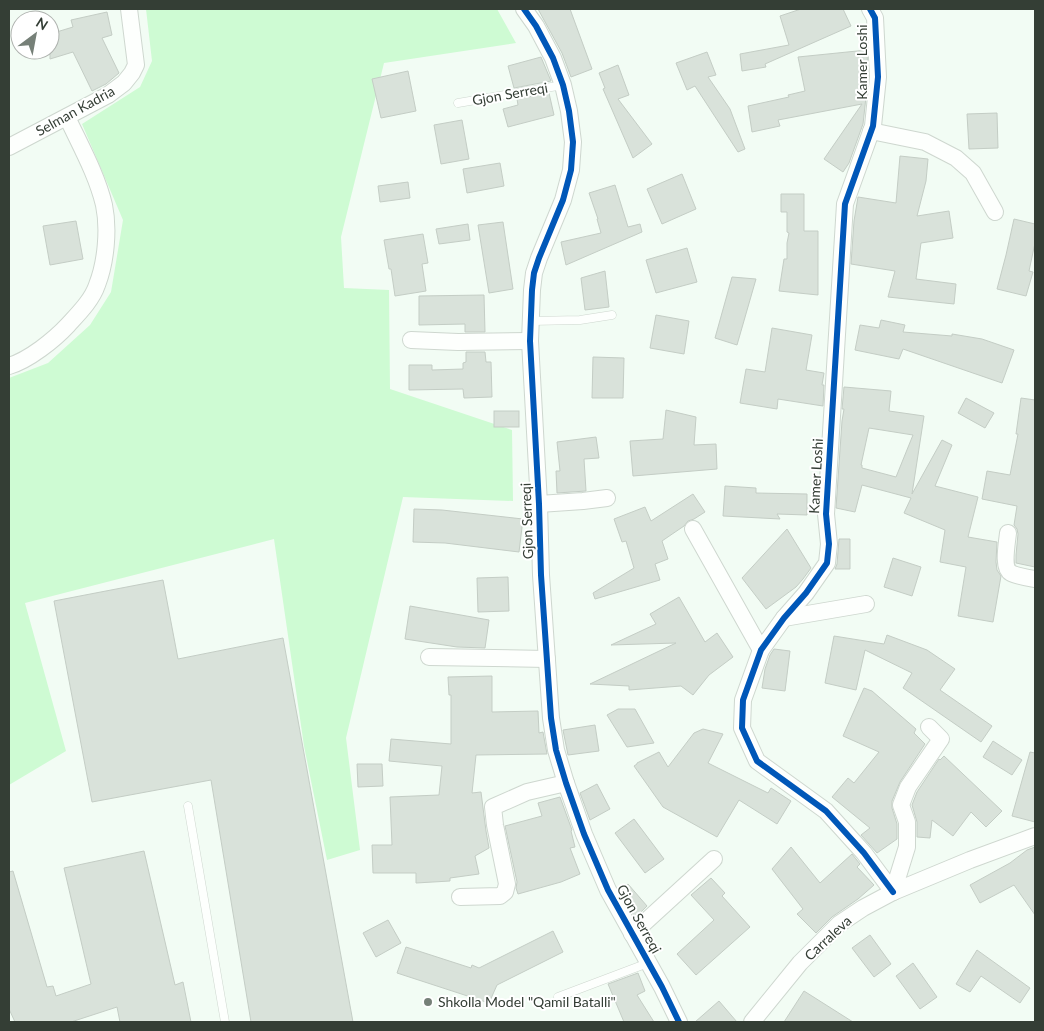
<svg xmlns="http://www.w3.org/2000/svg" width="1044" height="1031" font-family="Lato,sans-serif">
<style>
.green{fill:#cefbd3}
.building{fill:#d9e2da;stroke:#c4cdc5;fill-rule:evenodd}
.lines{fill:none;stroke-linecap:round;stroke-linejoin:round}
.lane-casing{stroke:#ced7cf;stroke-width:9}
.street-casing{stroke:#ced7cf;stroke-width:18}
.lane{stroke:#fdfffd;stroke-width:8}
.street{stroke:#fdfffd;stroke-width:16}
.cycleway-casing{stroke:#fff;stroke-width:9}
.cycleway{stroke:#0057b8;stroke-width:6}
.poi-dot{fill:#768078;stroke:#fff;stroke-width:2}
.labels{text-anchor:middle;stroke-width:4;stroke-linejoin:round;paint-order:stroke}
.street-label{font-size:14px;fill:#343e35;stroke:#fff}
.poi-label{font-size:14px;fill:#343e35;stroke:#fff;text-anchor:start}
</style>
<rect width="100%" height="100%" fill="#f2fcf4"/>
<polygon class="green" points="146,9 497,9 516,43 384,63 341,237 344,288 389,290 390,389 512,430 513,501 403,497 346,738 360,850 327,860 304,746 274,539 25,603 66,751 9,785 9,378 48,363 90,325 111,292 123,220 82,124 140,87 152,61"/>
<g class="building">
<polygon points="538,9 570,9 592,69 571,77 562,53"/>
<polygon points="801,9 843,9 851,26 765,64 766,67 742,71 740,54 789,45 780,16"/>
<polygon points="107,12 112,35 102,38 119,73 106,84 92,91 73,52 50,59 50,34 73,27 71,20"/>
<polygon points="867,50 868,79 863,124 849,163 843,172 824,159 862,104 778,120 780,126 752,132 748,106 789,97 788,95 805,91 798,57"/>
<polygon points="707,52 716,75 708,77 730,109 745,149 738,152 695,86 687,90 676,63"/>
<polygon points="541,57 551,81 514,88 508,66"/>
<polygon points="618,65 629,95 618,99 652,144 633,158 603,89 605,88 599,73"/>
<polygon points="408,71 416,111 381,118 372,79"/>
<polygon points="549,93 554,115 508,127 503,109 518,105 517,99"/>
<polygon points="997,113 998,148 969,149 967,114"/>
<polygon points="462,120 469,159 441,164 434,125"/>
<polygon points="900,156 928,159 926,181 917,216 949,211 953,238 921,243 916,279 956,284 954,304 888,297 895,271 851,264 854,221 858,197 896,203"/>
<polygon points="500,163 504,186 467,193 463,169"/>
<polygon points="682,174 696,209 662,224 647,189"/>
<polygon points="408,182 410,198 380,202 378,186"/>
<polygon points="615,185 628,227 640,224 642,232 566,265 561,242 601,233 597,219 598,219 589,193"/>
<polygon points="781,194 804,194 804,231 818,231 818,295 779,291 784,259 787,259 787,243 789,233 787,232 787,212 781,212"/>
<polygon points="1014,219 1035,224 1035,243 1029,271 1033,272 1026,296 997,289 1006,255"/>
<polygon points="76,221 83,259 50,265 43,226"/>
<polygon points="503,222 513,289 489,293 478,225"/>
<polygon points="468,224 470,240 439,244 436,229"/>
<polygon points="423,234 428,263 422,264 426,291 395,296 391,269 389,269 384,240"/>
<polygon points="687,248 697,282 656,293 646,260"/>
<polygon points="605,271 609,307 585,310 581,278"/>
<polygon points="732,277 756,279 737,345 715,338"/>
<polygon points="484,295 485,332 465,332 465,324 419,325 419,296"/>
<polygon points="656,315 689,321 684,354 650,348"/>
<polygon points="881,320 905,325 903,332 952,336 952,334 982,339 1014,350 1002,383 903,349 899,359 855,350 860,325 879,328"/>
<polygon points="772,328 812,335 806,370 824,373 822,385 824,385 823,406 778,399 777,409 740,403 746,369 765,372"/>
<polygon points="466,352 485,352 486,362 491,362 492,397 464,398 463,389 409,390 409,365 432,365 432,370 463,369 463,363 466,362"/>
<polygon points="593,357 624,358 623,398 592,398"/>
<path d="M844,387L891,391L889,411L924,416L912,494L942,440L952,445L935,486L978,497L968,537L997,542L996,562L997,570L1001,576L993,622L958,616L966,567L940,562L945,530L904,513L911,498L862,485L855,512L836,508L842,421L844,409H842ZM869,428L913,435L896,477L862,468V465H861Z"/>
<polygon points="966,398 994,413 985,428 958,413"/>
<polygon points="1021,398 1035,400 1035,567 1016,563 1016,555 1018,534 1017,529 1014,525 1017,506 982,499 987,471 1010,475 1018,434 1016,434"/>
<polygon points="666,410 696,417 694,445 716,444 717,469 633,476 630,441 663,439"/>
<rect x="494" y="411" width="25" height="16"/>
<polygon points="596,437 599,458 584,459 586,491 557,493 556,471 560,471 557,442"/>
<polygon points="725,486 756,488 756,493 807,494 807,515 777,514 780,519 723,516"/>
<polygon points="693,494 705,512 694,519 688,521 684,526 662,541 668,559 655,564 660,580 595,599 593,593 634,568 626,541 622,542 614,519 645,507 651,521"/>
<polygon points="414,509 442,510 523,519 519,552 445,543 413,542"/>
<polygon points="787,529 811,568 803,579 796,587 766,609 742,578"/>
<polygon points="839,539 850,539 850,569 835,569 837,564"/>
<polygon points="893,558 921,567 912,596 884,587"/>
<polygon points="508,577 509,611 478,612 477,578"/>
<polygon points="163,580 178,659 283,638 353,1022 251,1022 211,780 92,802 54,601"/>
<polygon points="679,597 705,642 717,633 733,657 709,675 693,695 681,686 629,690 629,686 590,684 676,643 611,645 656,624 650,614"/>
<polygon points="410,606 489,620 485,648 457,647 405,639"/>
<polygon points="887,635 927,650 955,669 940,690 992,726 981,742 903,688 912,673 865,650 856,690 825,683 834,636 884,644"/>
<polygon points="774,649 790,651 785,691 762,688 765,669 770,655"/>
<polygon points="492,676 492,712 538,711 539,733 543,732 547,754 476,755 472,793 481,792 486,831 489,848 475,856 479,874 450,878 450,881 416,883 416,873 373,873 372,845 392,845 390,797 439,795 442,766 389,761 391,739 451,744 451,695 449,695 448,677"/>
<polygon points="864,688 872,691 916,729 914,733 925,744 900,782 892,801 892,808 897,824 897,839 877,853 861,835 870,828 832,797 848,778 854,783 879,752 843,736"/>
<polygon points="618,709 635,709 654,743 627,747 607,715"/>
<polygon points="595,725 599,751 568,755 563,730"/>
<polygon points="703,729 723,734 708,763 768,793 771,788 791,801 777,824 739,800 717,837 663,807 634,766 637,764 637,763 659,752 668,767 694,733"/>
<polygon points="993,741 1022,760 1012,775 983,757"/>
<polygon points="1030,752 1035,753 1035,822 1012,816"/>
<polygon points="944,756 1002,811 986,827 971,812 953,836 932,820 930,838 917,837 917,822 912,805 917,792 939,759 940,760"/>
<polygon points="357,764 382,764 383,786 358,787"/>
<polygon points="597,784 610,809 590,820 580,793"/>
<polygon points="560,797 572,830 571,831 575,847 570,848 580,874 561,882 518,894 516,888 517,882 505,826 542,816 538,803"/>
<polygon points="634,819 664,859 645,873 615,833"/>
<polygon points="791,847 820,883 852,854 860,864 857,867 874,885 858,899 832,917 816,933 797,914 803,909 772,869"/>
<polygon points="1035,847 1035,915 1014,885 980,903 970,885 1010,863 1027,850"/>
<polygon points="144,851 175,985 183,982 191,1022 120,1022 117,1007 71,1022 15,1022 9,1009 9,872 13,871 47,987 53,986 56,996 91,984 64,868"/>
<polygon points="711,878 725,893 722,896 750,927 696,975 677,954 714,920 691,895"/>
<polygon points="628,884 647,906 635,918 620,891"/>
<polygon points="388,920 401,943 376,957 363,933"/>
<polygon points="553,931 563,952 497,985 489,1003 397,973 406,947 471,968 472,965 479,968"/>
<polygon points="870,935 891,964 874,977 852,948"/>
<polygon points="977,950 1030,988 1020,1003 981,976 970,992 956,984"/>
<polygon points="913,963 937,997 920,1009 896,976"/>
<polygon points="638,973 645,991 637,995 654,1022 624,1022 608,984"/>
<polygon points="804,991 853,1022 784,1022"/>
<polygon points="719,1001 737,1022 695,1022"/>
</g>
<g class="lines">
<g class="lane-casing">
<g id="lane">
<polyline points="458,103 563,85"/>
<polyline points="531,321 580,320 612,315"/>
<polyline points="188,806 225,1022"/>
<polyline points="558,997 648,963"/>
</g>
</g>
<g class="street-casing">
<g id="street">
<polyline points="524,9 536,26 553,58 563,85 569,111 573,142 571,170 563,200 539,258 534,273 532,290 530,341 539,504 541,575 551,718 556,750 566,783 584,834 608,890 662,987 679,1022"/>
<polyline points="870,9 875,18 878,77 873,126 845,204 826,514 829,544 827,563 806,593 784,618 761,650 743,700 742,728 757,761 826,811 864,853 893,892"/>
<polyline points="871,131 925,142 956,158 973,173 995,212"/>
<polyline points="9,147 108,95 124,83 132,73 136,65 129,9"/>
<polyline points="411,340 458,342 530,341"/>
<path d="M9,366C29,360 54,340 68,325C79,313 92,300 97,285C106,262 109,229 104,205C97,175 80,145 67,117"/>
<polyline points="539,504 583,501 607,498"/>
<polyline points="693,529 761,650"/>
<path d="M1008,533C1007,543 1002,568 1011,573C1016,576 1029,578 1035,579"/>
<polyline points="784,618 866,604"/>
<polyline points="429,657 547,659"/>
<polyline points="893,892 907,847 907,822 901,805 908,787 941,739 929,727"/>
<polyline points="460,897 500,896 505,892 507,884 495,825 493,807 527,792 566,783"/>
<polyline points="632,934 714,859"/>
<polyline points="752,1022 800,963 839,924 863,908 893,892 970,860 1035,836"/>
</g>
</g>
<use href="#lane" class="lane"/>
<use href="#street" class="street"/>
<g class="cycleway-casing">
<g id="cycleway">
<polyline points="524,9 536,26 553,58 563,85 569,111 573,142 571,170 563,200 539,258 534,273 532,290 530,341 539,504 541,575 551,718 556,750 566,783 584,834 608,890 662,987 679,1022"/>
<polyline points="870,9 875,18 878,77 873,126 845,204 826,514 829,544 827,563 806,593 784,618 761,650 743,700 742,728 757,761 826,811 864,853 893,892"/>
</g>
</g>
<use href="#cycleway" class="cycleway"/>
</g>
<circle class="poi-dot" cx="428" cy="1002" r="5"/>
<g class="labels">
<g class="street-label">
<text transform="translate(862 62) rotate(-90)" y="5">Kamer Loshi</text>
<text transform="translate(510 94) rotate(-10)" y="5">Gjon Serreqi</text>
<text transform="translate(75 111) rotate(-29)" y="5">Selman Kadria</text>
<text transform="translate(816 476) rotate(-87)" y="5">Kamer Loshi</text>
<text transform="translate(527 521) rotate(-92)" y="5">Gjon Serreqi</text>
<text transform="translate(639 919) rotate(61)" y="5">Gjon Serreqi</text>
<text transform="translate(828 938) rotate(-43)" y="5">Carraleva</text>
</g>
<g class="poi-label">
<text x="438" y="1007">Shkolla Model "Qamil Batalli"</text>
</g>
</g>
<rect width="1044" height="1031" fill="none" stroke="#343e35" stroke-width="20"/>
<g transform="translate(35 35) rotate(32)"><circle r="24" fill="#ffffff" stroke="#aeb2ae"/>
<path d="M0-4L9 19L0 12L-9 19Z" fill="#768078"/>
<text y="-8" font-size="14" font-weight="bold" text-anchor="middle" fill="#343e35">N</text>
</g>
</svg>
